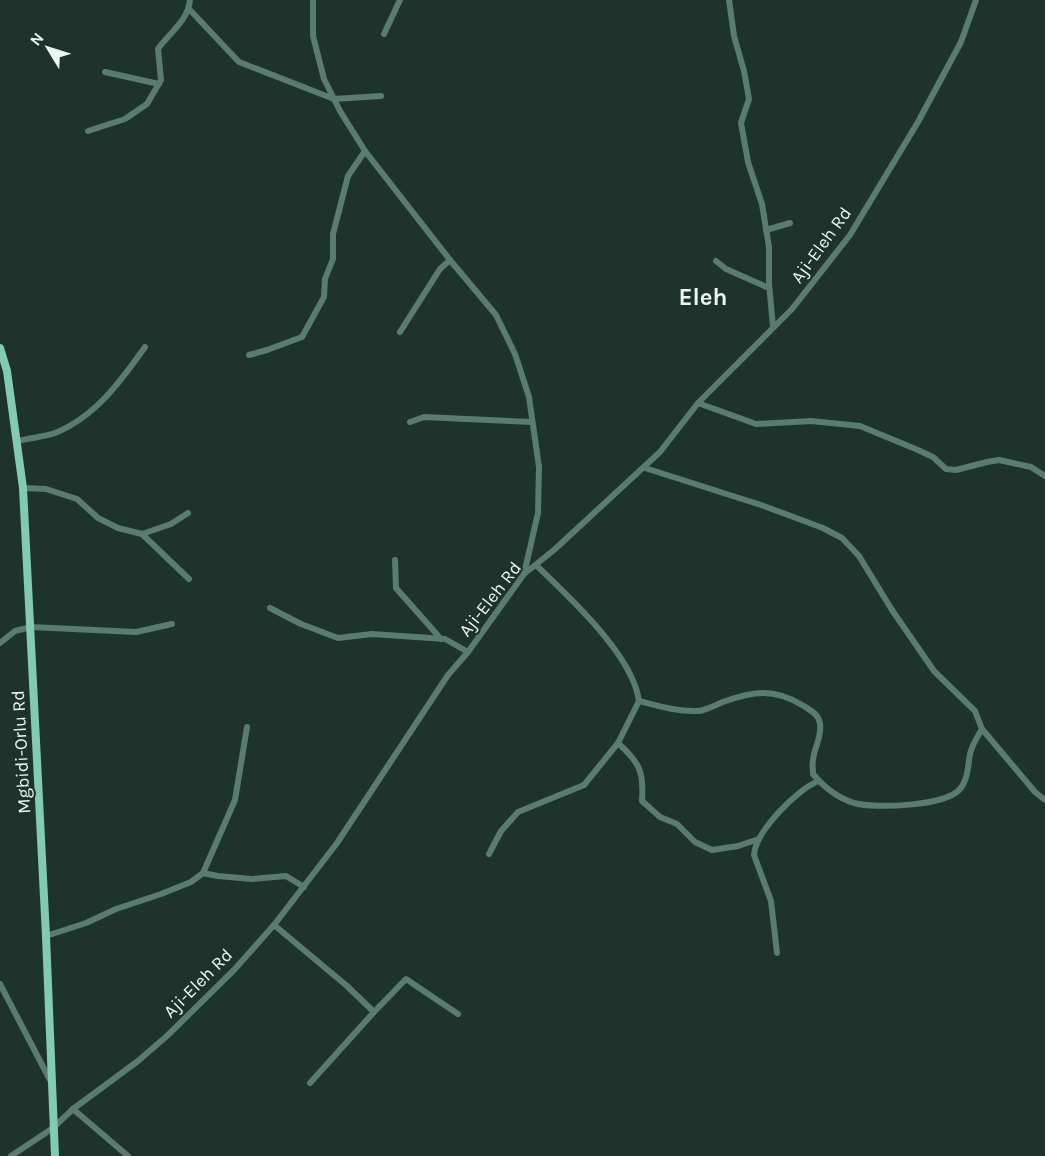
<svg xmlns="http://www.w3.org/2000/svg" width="1045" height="1156" font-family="Karla,sans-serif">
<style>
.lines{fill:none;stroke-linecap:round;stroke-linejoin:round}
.minor{stroke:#5a7c6f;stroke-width:6}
.major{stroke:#82cbb0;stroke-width:8}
.labels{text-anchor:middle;stroke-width:4.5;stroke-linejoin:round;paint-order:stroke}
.street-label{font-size:18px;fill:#ebf7f2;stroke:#1e332b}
.district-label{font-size:24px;font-weight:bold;fill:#ebf7f2;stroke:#1e332b}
</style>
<rect width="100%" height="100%" fill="#1e332b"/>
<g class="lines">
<g class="minor">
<polyline points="313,0 313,36 324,79 340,111 365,151 450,260 496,315 515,354 529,397 539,467 538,513 524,574"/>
<polyline points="729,0 734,36 744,71 749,99 741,123 748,162 762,204 769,247 769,283 773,327"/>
<polyline points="189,9 239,62 334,99 381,96"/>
<polyline points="384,34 400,0"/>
<polyline points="105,72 159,84"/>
<path d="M88,131L125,119L147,104L161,80L158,49C170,32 188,21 190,0"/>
<polyline points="766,230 790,223"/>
<polyline points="716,261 726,269 769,288"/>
<polyline points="400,332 440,269 450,260"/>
<polyline points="249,355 267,350 302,337 324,297 325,279 333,259 333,234 348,176 365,151"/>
<polyline points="698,403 756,424 811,421 860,426 918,450 933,457 946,469 956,470 987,462 999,460 1031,467 1045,476"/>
<polyline points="410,422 424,417 532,422"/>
<path d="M18,441C30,438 43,437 55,433C95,417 121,381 145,347"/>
<polyline points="645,468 761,505 823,528 842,538 859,556 892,610 934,671 975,711 982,729 1035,792 1045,800"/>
<polyline points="23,488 46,489 77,499 98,518 118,528 142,534 171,524 188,513"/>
<polyline points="142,534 189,579"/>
<polyline points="395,560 396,588 441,639"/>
<path d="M536,565C569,597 633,655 639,701C658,706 678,712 698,711C707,710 715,705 723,702C753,691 774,688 802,705C810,710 819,714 820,724C822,737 814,748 813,760C812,764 813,769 813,774C823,786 838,798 854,803C875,809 946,806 960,789C968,780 968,765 970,754C972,745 977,737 982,729"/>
<polyline points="270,608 301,624 338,638 372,634 445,639 468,652"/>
<polyline points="0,643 15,631 31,627 136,632 172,624"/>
<path d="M639,701L618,743C640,763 644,772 642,801L660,817L677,824L695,842L712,850L738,846L759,839"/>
<polyline points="489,854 501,831 518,812 584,785 618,743"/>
<polyline points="203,873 235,800 247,727"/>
<polyline points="274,925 347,986 374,1012"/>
<polyline points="46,936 86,923 116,909 161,894 191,882 203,873 218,876 252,879 286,876 304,887"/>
<path d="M777,953L771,901L754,855C755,832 798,788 819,781"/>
<polyline points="0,984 50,1080"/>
<polyline points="310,1083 374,1012 406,979 458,1014"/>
<polyline points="73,1109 128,1156"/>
<polyline points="11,1156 53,1128 73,1109 138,1061 168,1035 234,970 274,925 337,843 448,675 468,652 524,574 554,550 660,452 698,403 792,309 850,235 918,122 961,42 976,0"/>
</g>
<polyline class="major" points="0,348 7,371 23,488 46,936 55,1156"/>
</g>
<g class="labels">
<g class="street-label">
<text transform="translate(821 245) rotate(-54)" y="6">Aji-Eleh Rd</text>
<text transform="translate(490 599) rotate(-52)" y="6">Aji-Eleh Rd</text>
<text transform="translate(21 752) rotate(-93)" y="6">Mgbidi-Orlu Rd</text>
<text transform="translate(198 983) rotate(-45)" y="6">Aji-Eleh Rd</text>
</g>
<g class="district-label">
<text x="703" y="305">Eleh</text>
</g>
</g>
<g transform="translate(48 48) rotate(308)" stroke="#1e332b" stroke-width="4.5" paint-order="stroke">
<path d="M0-4.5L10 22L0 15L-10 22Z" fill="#ebf7f2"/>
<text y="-9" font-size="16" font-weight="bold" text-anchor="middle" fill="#ebf7f2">N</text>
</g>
</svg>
